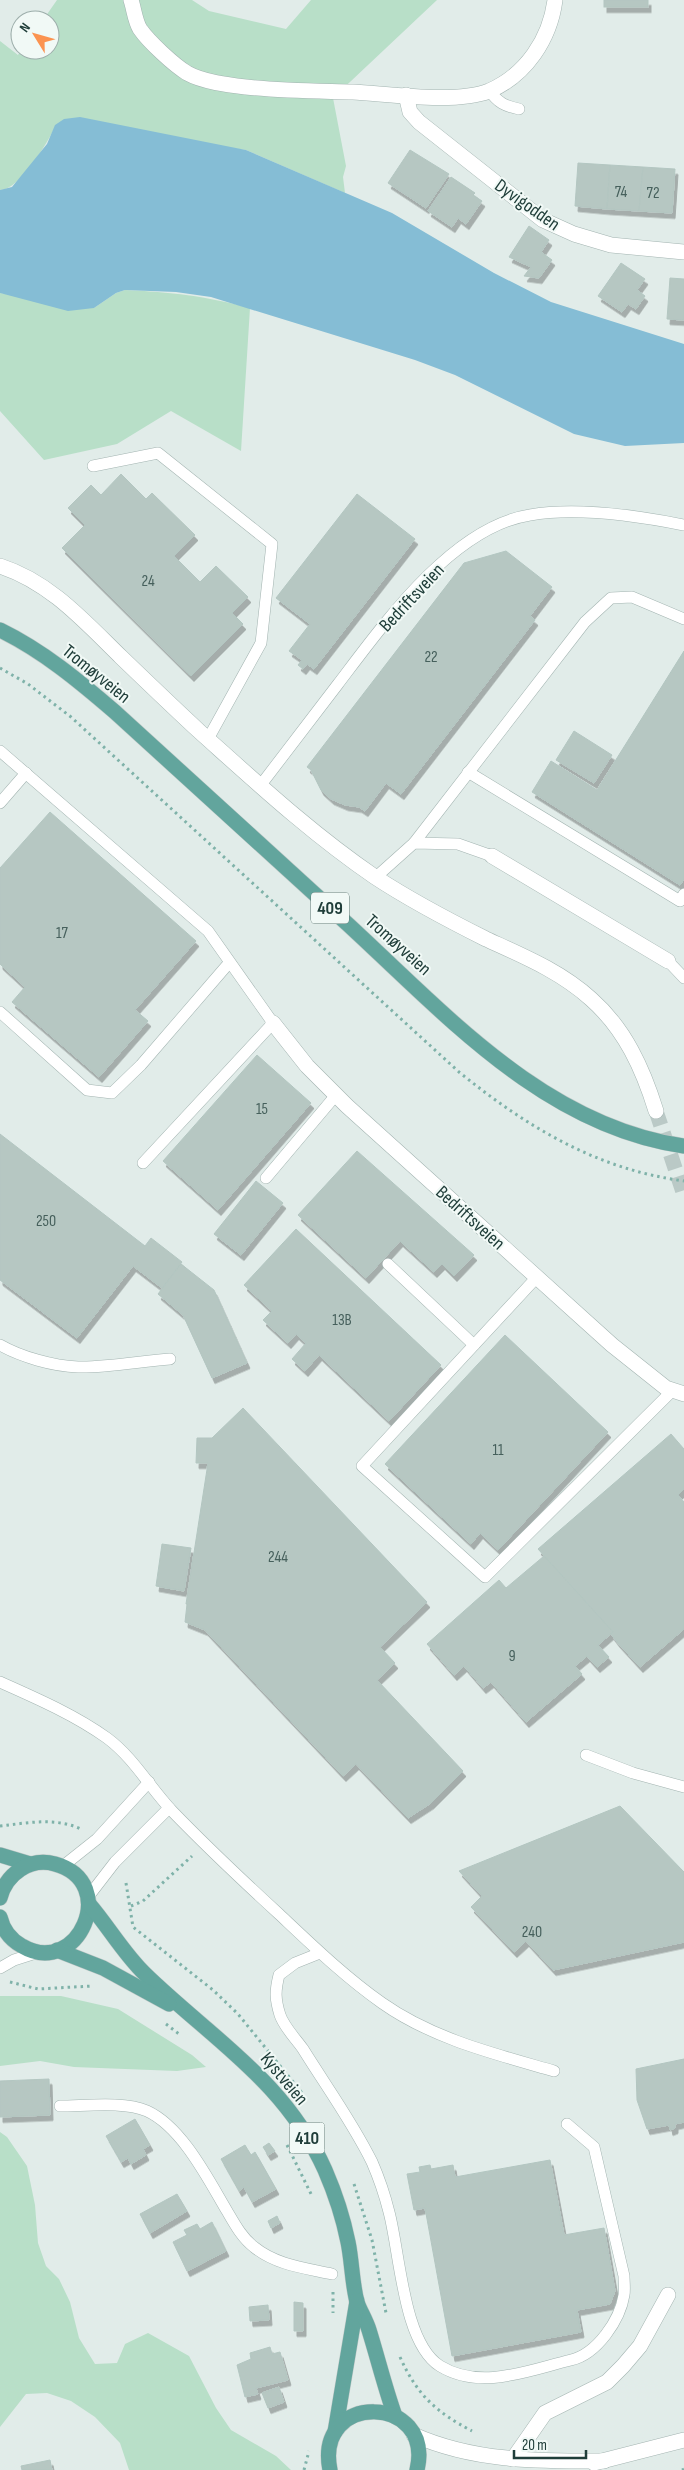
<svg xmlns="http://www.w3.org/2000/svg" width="684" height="2470" font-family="'Sofia Sans Condensed',sans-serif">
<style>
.green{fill:#b8dfc8}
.water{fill:#85bdd5}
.building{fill:#b6c7c2;stroke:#b3c6c1;filter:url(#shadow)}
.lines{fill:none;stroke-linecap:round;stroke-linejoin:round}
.minor-tunnel{stroke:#bac9c6;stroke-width:15;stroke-dasharray:15 8;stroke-linecap:butt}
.service-casing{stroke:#a3b4b1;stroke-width:12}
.minor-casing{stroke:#a3b4b1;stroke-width:16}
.primary-casing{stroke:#c1c9c8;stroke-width:16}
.path{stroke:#7fb2a9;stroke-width:3;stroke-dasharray:2.5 4;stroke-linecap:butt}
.service{stroke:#fff;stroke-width:11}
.minor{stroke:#fff;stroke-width:15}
.primary{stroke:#62a59d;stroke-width:15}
.labels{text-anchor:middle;stroke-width:4;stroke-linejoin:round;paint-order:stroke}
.number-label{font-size:16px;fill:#46605c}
.shield{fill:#f1f9f6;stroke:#5f7672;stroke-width:1}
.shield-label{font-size:18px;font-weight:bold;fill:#203e3a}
.street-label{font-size:19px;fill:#203e3a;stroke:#f1f9f6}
</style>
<defs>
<filter id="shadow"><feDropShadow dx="3" dy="5.5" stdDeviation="0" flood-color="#0004"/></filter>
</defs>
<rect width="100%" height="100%" fill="#e1ece9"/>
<g class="green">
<path d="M57,0H192L209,11L286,29L311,0H437L333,98L346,166L343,177L345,193L246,150L56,125C48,142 20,190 0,190V41L18,55L21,50H50V20H43Z"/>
<path d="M125,290C171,292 205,296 250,308L241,451L171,411L117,444L44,460L0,411V293L94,308L116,293Z"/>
<polygon points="0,1996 61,1996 118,2009 192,2055 206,2067 177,2071 125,2069 74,2067 40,2061 0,2066"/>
<polygon points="0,2132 7,2137 27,2166 35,2205 38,2243 46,2266 59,2279 70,2302 79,2338 95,2364 117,2363 125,2344 148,2333 189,2356 216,2408 231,2430 276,2456 291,2470 129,2470 120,2443 95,2417 71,2401 47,2393 26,2394 0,2427"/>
</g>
<polygon class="water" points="80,117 246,150 392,213 494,273 551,302 684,344 684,443 625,446 574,434 455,375 415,360 211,297 176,292 125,290 116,293 94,308 68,311 0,293 0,190 12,187 47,144 55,125 64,119"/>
<g class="building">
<rect x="604" y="0" width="44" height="7"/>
<polygon points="410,150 449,174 426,208 388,183"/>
<polygon points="578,163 610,165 607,209 575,206"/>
<polygon points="610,165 643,167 639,211 607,209"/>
<polygon points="643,167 675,169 672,213 639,211"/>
<polygon points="451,177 475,193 473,195 482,201 466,224 458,218 452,227 428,211"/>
<polygon points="529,226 549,240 541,252 552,260 539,278 524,276 531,267 509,257"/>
<polygon points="621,263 645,279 637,290 645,296 636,309 628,304 622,312 598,296"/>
<polygon points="670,278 684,279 684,320 667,319"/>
<polygon points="121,474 146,499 152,493 195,535 174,556 200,582 216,566 248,597 232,613 243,624 191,676 62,548 85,525 68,508 91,485 101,495"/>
<polygon points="357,494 415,539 314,669 307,664 303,669 298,665 302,660 289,651 310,624 276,598"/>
<polygon points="506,551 552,587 530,616 535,620 401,794 386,783 365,811 359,807 345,805 331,799 321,790 311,770 307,767 464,563"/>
<polygon points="684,651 684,879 680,885 532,792 551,761 597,790"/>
<polygon points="574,731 612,755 594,783 556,760"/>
<polygon points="50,812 196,941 135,1010 148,1021 99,1077 12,1002 25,987 0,964 0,868"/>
<polygon points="257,1055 311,1103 218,1210 163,1161"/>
<polygon points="0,1134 145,1246 151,1238 182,1262 162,1288 133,1266 77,1338 0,1280"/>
<polygon points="357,1151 474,1255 454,1276 442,1264 434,1272 400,1241 366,1278 298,1215"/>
<polygon points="256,1181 283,1203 241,1255 214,1234"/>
<polygon points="296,1229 441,1365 389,1421 319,1355 305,1371 292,1359 306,1343 296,1334 288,1343 263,1320 272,1311 244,1285"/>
<polygon points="181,1264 214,1290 247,1363 212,1378 183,1315 158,1294"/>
<polygon points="505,1335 608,1432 498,1550 480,1533 471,1544 385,1464"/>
<polygon points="243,1408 427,1602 380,1647 395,1663 377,1680 463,1771 431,1803 408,1818 356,1764 343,1776 205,1630 185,1622 187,1604 186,1604 208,1463 196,1463 197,1438 212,1438"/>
<polygon points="671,1434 684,1449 684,1489 678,1495 684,1502 684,1629 640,1667 617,1642 611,1634 613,1632 538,1549"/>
<polygon points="162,1544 191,1548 184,1591 156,1586"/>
<polygon points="544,1556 613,1632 598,1645 609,1657 597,1667 587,1656 575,1666 582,1674 526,1722 491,1682 483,1688 464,1666 454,1675 427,1644 499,1580 506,1588"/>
<polygon points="620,1806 684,1872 684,1942 553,1970 526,1941 514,1952 471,1907 482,1896 459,1871"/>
<polygon points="684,2059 684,2122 675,2124 675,2128 670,2130 669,2125 647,2129 637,2100 636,2069"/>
<polygon points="49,2079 50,2115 0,2117 0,2081"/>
<polygon points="135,2119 150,2145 143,2149 146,2155 131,2164 128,2158 121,2162 106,2136"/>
<polygon points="269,2143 275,2151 268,2155 263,2147"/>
<polygon points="245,2145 251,2155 255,2152 276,2189 252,2202 244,2187 239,2191 221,2159"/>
<polygon points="550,2160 564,2235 604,2228 615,2291 610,2304 577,2310 581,2332 452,2356 425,2208 414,2210 407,2174 420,2172 419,2167 430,2165 431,2169 453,2165 455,2177"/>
<polygon points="177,2194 187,2211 150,2233 140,2214"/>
<polygon points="277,2216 280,2223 271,2228 268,2221"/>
<polygon points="212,2222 226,2251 187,2271 173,2242 187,2235 184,2230 197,2224 200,2229"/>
<polygon points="294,2302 303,2303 303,2331 294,2331"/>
<polygon points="268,2305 269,2320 250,2321 249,2307"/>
<polygon points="270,2347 272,2354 280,2352 288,2380 256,2388 258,2394 245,2397 237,2365 251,2359 250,2353"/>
<polygon points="279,2387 284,2402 268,2408 262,2393"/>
<polygon points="50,2460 52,2470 22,2470 21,2466"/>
</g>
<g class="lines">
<polyline class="minor-tunnel" points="656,1111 684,1195"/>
<g class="service-casing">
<g id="service">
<path d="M489,90C498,103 505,106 519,109"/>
<polyline points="93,466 158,453 272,544 261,643 208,739"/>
<polyline points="0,751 208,931 273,1023 143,1163"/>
<polyline points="468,772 680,901 684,894"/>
<path d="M260,786C286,752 312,718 338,684C383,625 452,527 530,515C575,507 639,516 684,525"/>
<polyline points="0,803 26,773"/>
<polyline points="414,843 585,622 611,598 632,597 684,619"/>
<polyline points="376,877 414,843 458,844 492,856"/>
<polyline points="668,961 684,978"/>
<polyline points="0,1012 87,1090 112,1093 141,1065 229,963"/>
<polyline points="266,1178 336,1095"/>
<polyline points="388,1264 474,1345"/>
<polyline points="537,1277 362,1466 485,1577 673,1390"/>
<path d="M0,1345C21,1357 53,1366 78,1367C105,1368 142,1361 170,1359"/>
<path d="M0,1682C36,1698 75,1715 107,1738C134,1758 150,1788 173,1812C207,1847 243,1881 279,1914C312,1945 345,1977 382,2003C433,2039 495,2054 554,2071"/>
<polyline points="586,1755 633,1773 684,1787"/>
<polyline points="63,1866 97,1839 149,1782"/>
<polyline points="88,1897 115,1862 169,1808"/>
<path d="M320,1953L295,1963L279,1975C275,1991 275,1999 280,2015C284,2027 296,2039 303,2049C326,2086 353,2123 372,2162C379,2178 385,2196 389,2212C400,2253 403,2343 440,2366C481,2391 529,2370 571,2360C597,2354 620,2320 624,2295C625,2289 624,2282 624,2276L594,2147L567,2124"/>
<polyline points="0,1968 14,1960 39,1952"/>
<path d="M60,2106C85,2106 124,2101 147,2111C182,2127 208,2179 227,2211C234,2223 242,2238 254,2247C276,2265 305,2268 332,2274"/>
</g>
</g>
<g class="minor-casing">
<g id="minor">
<path d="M131,0C134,9 135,21 140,29C149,42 174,65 187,73C203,82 229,85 246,87C281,91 317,91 353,92C389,94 456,104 489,91C526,75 550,39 555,0"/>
<polyline points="406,95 410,112 419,122 543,220 574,234 611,245 684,252"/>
<path d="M0,566C50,582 85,622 121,657C147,682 173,707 200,732C257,783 312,834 375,877C410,900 448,920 486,939C523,956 560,971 591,999C625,1029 643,1069 656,1111"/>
<polyline points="492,856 668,961"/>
<polyline points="273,1023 307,1066 347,1106 612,1345 666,1388 684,1394"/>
<path d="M414,2435C475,2462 539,2461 604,2461"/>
<polyline points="513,2459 545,2413 607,2382 623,2366 640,2346 668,2295"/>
<polyline points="594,2463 684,2440"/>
</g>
</g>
<g class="primary-casing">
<g id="primary">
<path d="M0,630C43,651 79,681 115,712C190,780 265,849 341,918C441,1009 542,1126 684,1146"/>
<polyline points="0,1855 30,1864"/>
<path d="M0,1898C6,1874 30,1857 55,1864C121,1882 78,1979 22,1946C11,1940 3,1930 0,1917"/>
<path d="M89,1904C108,1926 124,1954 145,1974C212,2039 285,2081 325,2170C335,2193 343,2217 348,2242C352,2261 352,2283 357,2302C360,2311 366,2320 369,2330C378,2359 385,2388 395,2416"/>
<polyline points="57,1950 103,1968 169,2004"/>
<polyline points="335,2432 357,2301"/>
<path d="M330,2470C314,2391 435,2394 417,2470"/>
</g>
</g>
<g class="path">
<path d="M0,668L28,684L71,717L459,1072C527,1127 596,1169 684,1181"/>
<path d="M0,1826C27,1823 55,1817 81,1829"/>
<polyline points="126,1883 133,1927 213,1990 238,2014 303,2094"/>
<polyline points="131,1906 143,1901 192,1856"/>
<polyline points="10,1982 38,1989 92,1986"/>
<polyline points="166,2024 179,2034"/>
<polyline points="287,2145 312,2196"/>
<polyline points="354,2184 372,2240 386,2313"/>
<polyline points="333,2292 333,2313"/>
<path d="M400,2357C417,2395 436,2412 472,2431"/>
<polyline points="304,2470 309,2451"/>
<polyline points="682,2470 684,2469"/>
</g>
<use href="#service" class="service"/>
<use href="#minor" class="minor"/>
<use href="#primary" class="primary"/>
</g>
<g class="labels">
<g class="number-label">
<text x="621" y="197">74</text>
<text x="653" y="198">72</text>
<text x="148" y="586">24</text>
<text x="431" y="662">22</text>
<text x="62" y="938">17</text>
<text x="262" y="1114">15</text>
<text x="46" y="1226">250</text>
<text x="342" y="1325">13B</text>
<text x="498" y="1455">11</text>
<text x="278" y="1562">244</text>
<text x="512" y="1661">9</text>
<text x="532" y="1937">240</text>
</g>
<g class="shield">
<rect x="311" y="892.5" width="38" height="31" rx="4"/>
<rect x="289.5" y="2122.5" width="35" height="31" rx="4"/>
</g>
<g class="shield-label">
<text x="330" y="914">409</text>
<text x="307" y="2144">410</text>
</g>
<g class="street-label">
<text transform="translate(528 204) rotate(35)" y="7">Dyvigodden</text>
<text transform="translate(411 597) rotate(-47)" y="7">Bedriftsveien</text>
<text transform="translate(97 673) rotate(39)" y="7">Tromøyveien</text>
<text transform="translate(399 944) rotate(42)" y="7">Tromøyveien</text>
<text transform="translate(471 1217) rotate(42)" y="7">Bedriftsveien</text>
<text transform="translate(285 2078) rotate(50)" y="7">Kystveien</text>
</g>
</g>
<g transform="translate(35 35) rotate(307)"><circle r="24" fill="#f1f9f6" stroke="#9daeab"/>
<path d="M0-4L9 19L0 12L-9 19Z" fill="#fb9350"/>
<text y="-8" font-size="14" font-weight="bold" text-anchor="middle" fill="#203e3a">N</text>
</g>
<path d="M514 2450v8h72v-8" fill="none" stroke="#203e3a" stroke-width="2.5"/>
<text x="522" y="2450" font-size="15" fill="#203e3a" stroke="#f1f9f6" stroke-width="4" paint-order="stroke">20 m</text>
</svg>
